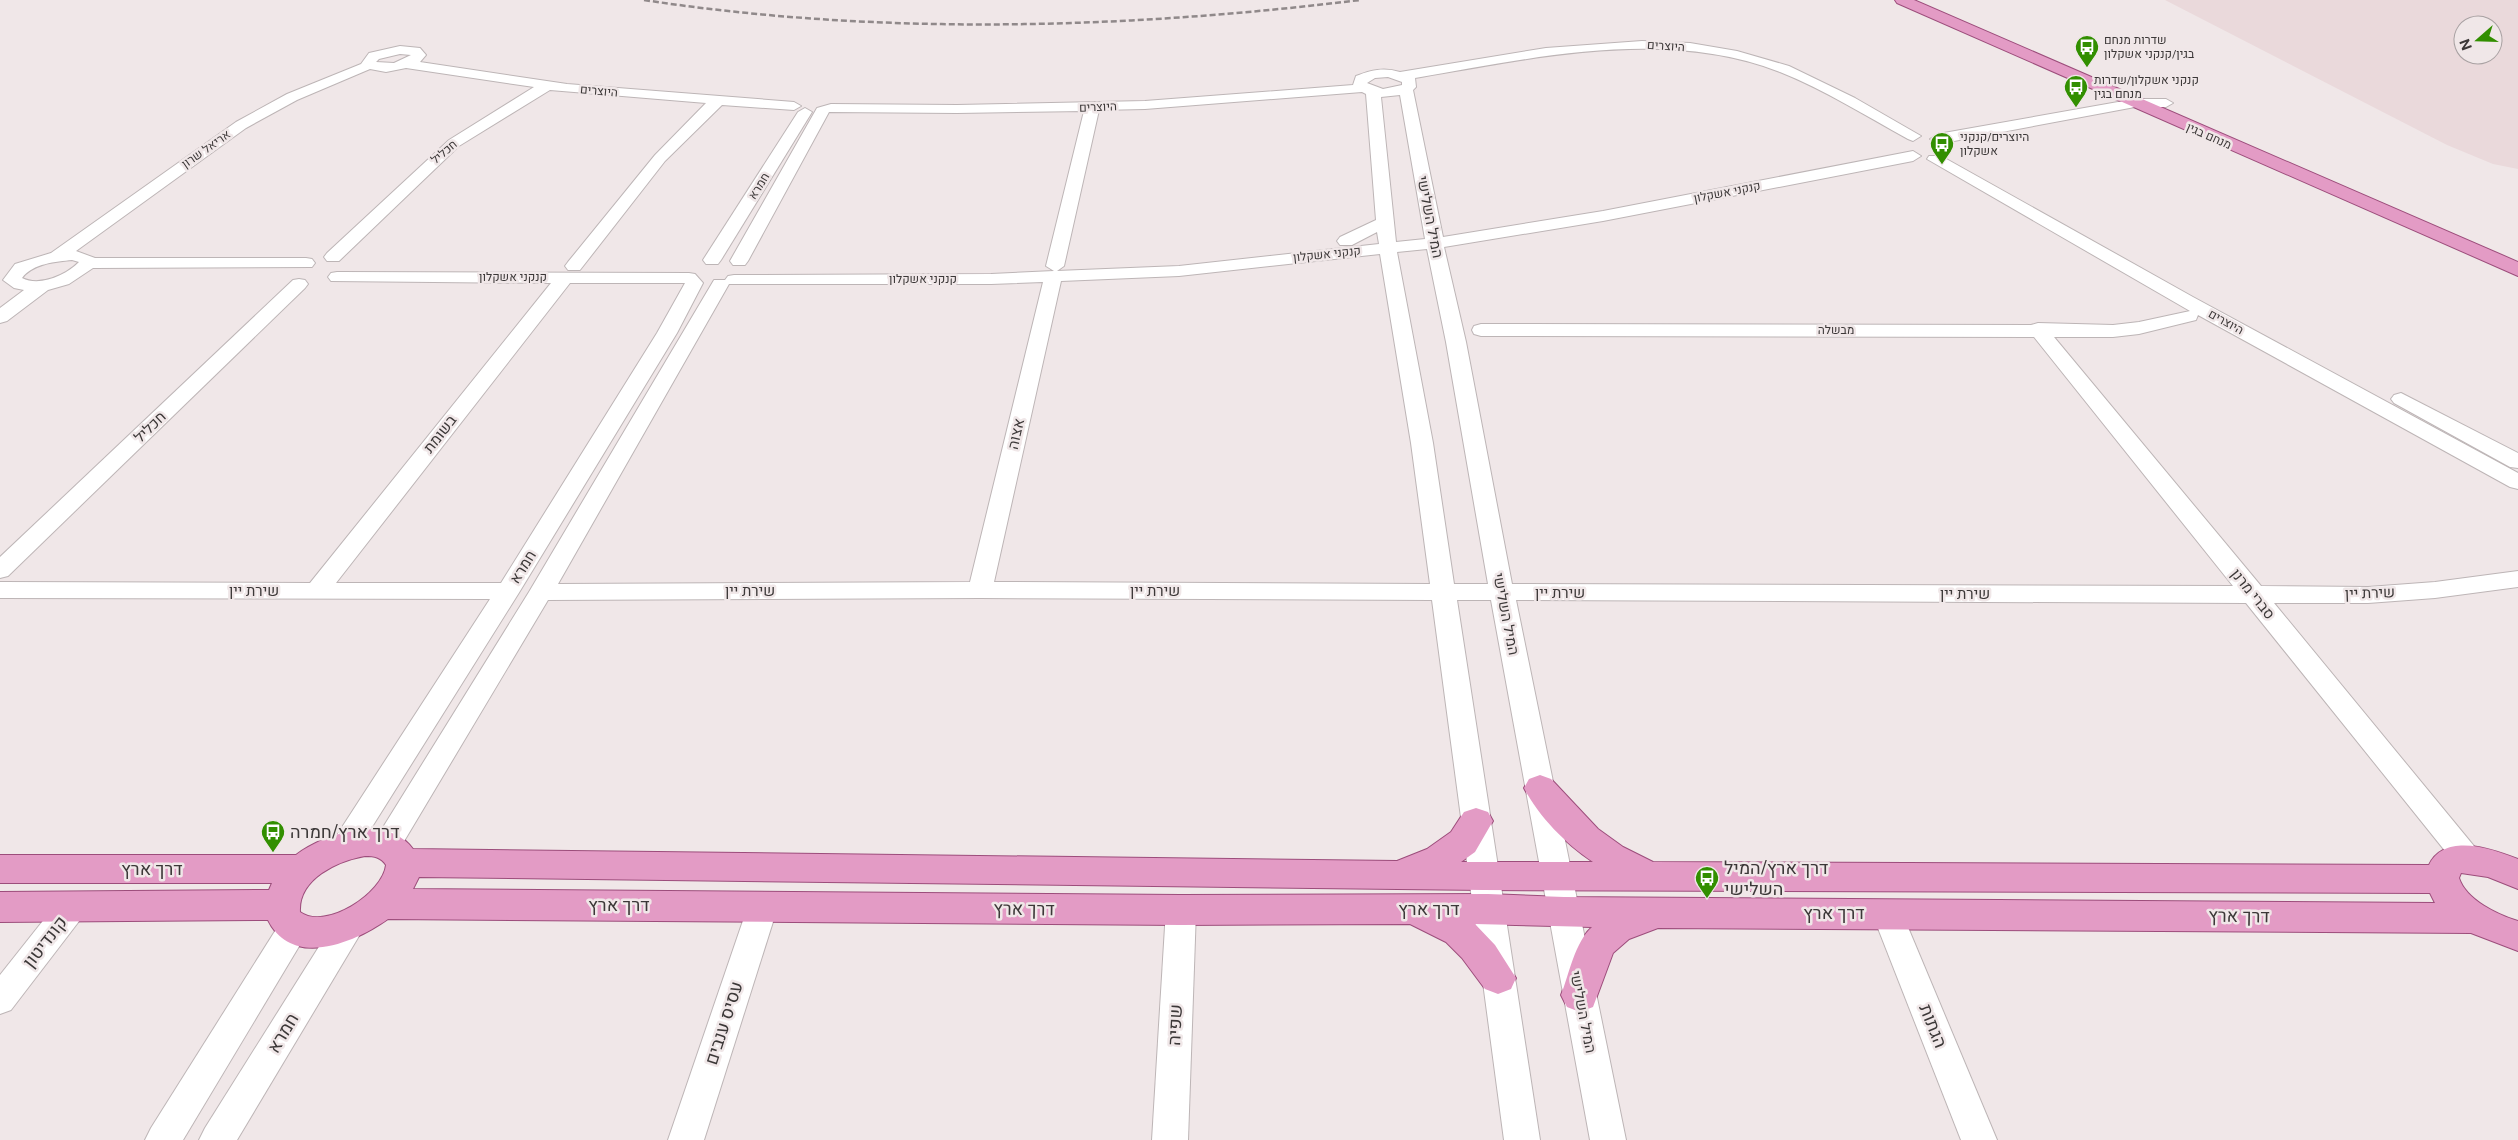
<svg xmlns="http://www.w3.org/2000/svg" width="2518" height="1140" font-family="'Public Sans',Heebo,sans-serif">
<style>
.built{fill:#ead9db;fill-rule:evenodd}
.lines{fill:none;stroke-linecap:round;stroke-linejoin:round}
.minor-casing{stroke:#bdb5b6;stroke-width:2}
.major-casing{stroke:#9c4d7b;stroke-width:2}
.minor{fill:#fff;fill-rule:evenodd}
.major{fill:#e39bc5;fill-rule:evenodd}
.rail{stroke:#90898a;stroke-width:2.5;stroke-dasharray:6 3;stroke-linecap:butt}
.labels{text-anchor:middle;stroke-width:5;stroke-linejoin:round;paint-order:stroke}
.far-poi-label{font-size:12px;fill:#3c3838;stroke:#f0e7e8;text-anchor:start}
.far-street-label{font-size:12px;fill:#3c3838;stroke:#f0e7e8}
.street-label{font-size:15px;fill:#3c3838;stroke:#f0e7e8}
.near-poi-label{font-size:18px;fill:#3c3838;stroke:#f0e7e8;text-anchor:start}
.near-street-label{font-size:18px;fill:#3c3838;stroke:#f0e7e8}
</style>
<rect width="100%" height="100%" fill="#f0e7e8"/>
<path class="built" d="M2165,0H2518V169L2493,164L2447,145ZM2463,25H2493V55H2463Z"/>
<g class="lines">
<g class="minor-casing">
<g id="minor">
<path d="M1642,41L1690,43L1737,51L1789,66L1855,98L1921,136L1913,141L1908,139C1866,116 1825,90 1780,72C1663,27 1534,58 1415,78L1416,87L1413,90L1443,237L1603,211L1913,151L1921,156L1913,161L1603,221L1444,247L1466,342L1512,584L2233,586L2034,337L1481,336L1474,334L1472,330L1474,326L1481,324L2031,325L2038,323L2113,325L2139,322L2190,311L1927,159L1929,156H1941L2193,297L2518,473V489L2510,487L2198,315L2196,320L2139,334L2113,337H2054L2261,586L2368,587L2435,582L2518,571V587L2435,598L2368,603H2274L2478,851L2483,859L2478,867L2468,871L2458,867L2246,603L1516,600L1626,1140H1590L1491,600H1457L1540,1140H1504L1432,600L980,598L548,600L397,853L387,857L377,853L372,845L377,837L529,592L714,280H725L728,276L734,275L991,274L1054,271L1046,266L1084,111L957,113L829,112L748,261L745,265H733L730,261L817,108L831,104L957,105L1145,101L1353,85L1356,76C1371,70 1384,67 1400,72L1546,48ZM1388,77L1402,82V85L1383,89L1367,83L1375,78ZM1362,92L1366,94L1376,220L1340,237L1337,241L1340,245H1352L1377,232L1379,244L1179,266L1057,271L1064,266L1099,110L1145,109ZM1400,95L1425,239L1396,242L1381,97ZM1427,249L1446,342L1488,584H1454L1433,443L1397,252ZM1380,254L1411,443L1430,584L994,582L1061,281L1179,276ZM1043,282L970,582L558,584L729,284H991Z"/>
<path d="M400,46L420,48L426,55L420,62L567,84L794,102L801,106L794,110L722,105L665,161L580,270H568L565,266L568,262L655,155L706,103L550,90L459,146L339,261H327L324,257L327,253L449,140L534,87L406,68L386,72L370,69L297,100L246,128L76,251L95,258H306L312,259L315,263L312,267L93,268L69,284L48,290L7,321L0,323V308L24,290L14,288L3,280L15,264L51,253L236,122L287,94L361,64L369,53ZM400,54L411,55L394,63L376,62L379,59ZM72,260L79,262C66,275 40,287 22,278C33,263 56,262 72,260Z"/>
<polygon points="2135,99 2166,99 2173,103 2166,107 2135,107 1938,144 1930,139 1938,134"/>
<polygon points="805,108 812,112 721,260 718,264 706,264 703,260 798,112"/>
<path d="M337,272L689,273L695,274L703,283L677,333L520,591L355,854L345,858L335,854L330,846L335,838L490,599L0,598V582L310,583L551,283L331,281L328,277L331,273ZM570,283H685L657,333L501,583H336Z"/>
<polygon points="299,279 305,280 308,284 305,288 8,576 0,578 0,557 293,280"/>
<polygon points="2401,393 2518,453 2518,468 2510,467 2394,403 2391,399 2394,395"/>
<polygon points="763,893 774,897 778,906 704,1140 668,1140 748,906 752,897"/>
<polygon points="72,894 83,898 87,907 83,916 11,1010 0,1014 0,975 61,898"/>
<polygon points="1181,897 1192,901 1196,910 1188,1140 1152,1140 1166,910 1170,901"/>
<polygon points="1887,900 1898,904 1902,913 1997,1140 1961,1140 1872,913 1876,904"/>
<polygon points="348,914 359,918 363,927 359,936 237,1140 199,1140 205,1128 337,918"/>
<polygon points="293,916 304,920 308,929 304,938 183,1140 145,1140 151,1128 282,920"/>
</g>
</g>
<g class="major-casing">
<g id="major">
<polygon points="1895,0 1914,0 2518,262 2518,276 1897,3"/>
<path d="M1540,775L1551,779L1598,829L1623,847L1653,862L2429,865C2445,832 2492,849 2518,859V889L2488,877L2461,873L2459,878C2466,900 2498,915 2518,921V951L2471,933L1658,928L1629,939L1613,953L1593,1007L1580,1012L1567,1007L1561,995C1569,974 1575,942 1592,927L1475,924L1495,945L1516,978L1511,989L1498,994L1485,989L1462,958L1446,942L1410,924L1181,925L388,919C354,943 292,969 268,920L0,922V892L269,890L272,883H0V855H296C325,833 387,813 413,849L1397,861L1427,849L1451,832L1464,812L1476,808L1488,812L1493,821L1475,852L1461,862H1593C1566,844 1539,817 1524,788L1529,779ZM365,856C374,856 381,857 386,865C383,893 326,931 300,912C298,879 337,861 365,856ZM419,877L1483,890L2430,893L2435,903L1564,897L1488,894L1181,895L413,889Z"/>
</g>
</g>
<use href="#minor" class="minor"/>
<use href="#major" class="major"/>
<path class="rail" d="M644,0C880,36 1124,29 1360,0"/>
</g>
<defs>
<g id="bus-pin" transform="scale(1.25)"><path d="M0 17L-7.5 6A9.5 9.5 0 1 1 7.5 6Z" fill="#328f00" stroke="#f0e7e8"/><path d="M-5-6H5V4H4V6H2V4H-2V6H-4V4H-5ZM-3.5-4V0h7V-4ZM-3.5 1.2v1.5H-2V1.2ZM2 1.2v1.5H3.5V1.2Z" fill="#fff"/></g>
</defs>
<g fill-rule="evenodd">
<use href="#bus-pin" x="2087" y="47"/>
<use href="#bus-pin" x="2076" y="87"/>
<use href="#bus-pin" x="1942" y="144"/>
<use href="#bus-pin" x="273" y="832"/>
<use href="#bus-pin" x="1707" y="878"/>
</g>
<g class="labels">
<g class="far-poi-label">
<text x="2104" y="44">שדרות מנחם<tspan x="2104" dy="14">בגין/קנקני אשקלון</tspan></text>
<text x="2094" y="84">קנקני אשקלון/שדרות<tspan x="2094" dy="14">מנחם בגין</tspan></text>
<text x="1960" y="141">היוצרים/קנקני<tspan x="1960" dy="14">אשקלון</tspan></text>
</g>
<g class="far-street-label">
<text transform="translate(1666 46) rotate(4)" y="4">היוצרים</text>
<text transform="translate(599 91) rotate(5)" y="4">היוצרים</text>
<text transform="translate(1098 107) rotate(-2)" y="4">היוצרים</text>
<text transform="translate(2209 136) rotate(24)" y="4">מנחם בגין</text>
<text transform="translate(206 149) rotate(-35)" y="4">אריאל שרון</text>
<text transform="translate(444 152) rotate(-40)" y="4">חכליל</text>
<text transform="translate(759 186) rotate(-58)" y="4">חמרא</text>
<text transform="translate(1727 192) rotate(-11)" y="4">קנקני אשקלון</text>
<text transform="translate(1327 254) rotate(-6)" y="4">קנקני אשקלון</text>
<text x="513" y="281">קנקני אשקלון</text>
<text x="923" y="283">קנקני אשקלון</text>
<text transform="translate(2226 322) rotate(29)" y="4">היוצרים</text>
<text x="1836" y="334">מבשלה</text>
</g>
<g class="street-label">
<text transform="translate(1430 217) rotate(79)" y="5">המיל השלישי</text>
<text transform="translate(150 427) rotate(-44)" y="5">חכליל</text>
<text transform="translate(440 434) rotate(-52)" y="5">בשומת</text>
<text transform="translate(1016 434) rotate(-77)" y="5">אצוה</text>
<text transform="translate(523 567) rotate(-58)" y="5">חמרא</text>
<text x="254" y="596">שירת יין</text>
<text x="750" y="596">שירת יין</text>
<text x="1155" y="596">שירת יין</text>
<text x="1560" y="598">שירת יין</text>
<text transform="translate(2370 593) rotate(-2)" y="5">שירת יין</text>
<text x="1965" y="599">שירת יין</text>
<text transform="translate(2253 594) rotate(51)" y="5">סברי מרנן</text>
<text transform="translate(1506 614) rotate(79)" y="5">המיל השלישי</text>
<text transform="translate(1583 1012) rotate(79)" y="5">המיל השלישי</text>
</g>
<g class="near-poi-label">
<text x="290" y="838">דרך ארץ/חמרה</text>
<text x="1724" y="874">דרך ארץ/המיל<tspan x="1724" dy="21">השלישי</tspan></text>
</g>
<g class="near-street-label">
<text x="152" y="875">דרך ארץ</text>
<text x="619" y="911">דרך ארץ</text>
<text transform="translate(1024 909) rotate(1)" y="6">דרך ארץ</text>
<text x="1429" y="915">דרך ארץ</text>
<text x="1834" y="919">דרך ארץ</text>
<text transform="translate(2239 916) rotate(1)" y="6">דרך ארץ</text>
<text transform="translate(45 942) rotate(-52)" y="6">קונדיטון</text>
<text transform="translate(724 1023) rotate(-72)" y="6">עסיס ענבים</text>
<text transform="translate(1175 1025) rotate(-87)" y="6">שפיה</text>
<text transform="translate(1933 1026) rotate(68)" y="6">הגתות</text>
<text transform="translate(283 1033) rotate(-59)" y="6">חמרא</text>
</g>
</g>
<g transform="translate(2478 40) rotate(250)"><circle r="24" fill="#f0e7e8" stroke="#a8a1a2"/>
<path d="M0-4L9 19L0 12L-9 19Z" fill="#328f00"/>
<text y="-8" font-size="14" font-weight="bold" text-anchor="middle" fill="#3c3838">N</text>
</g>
</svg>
